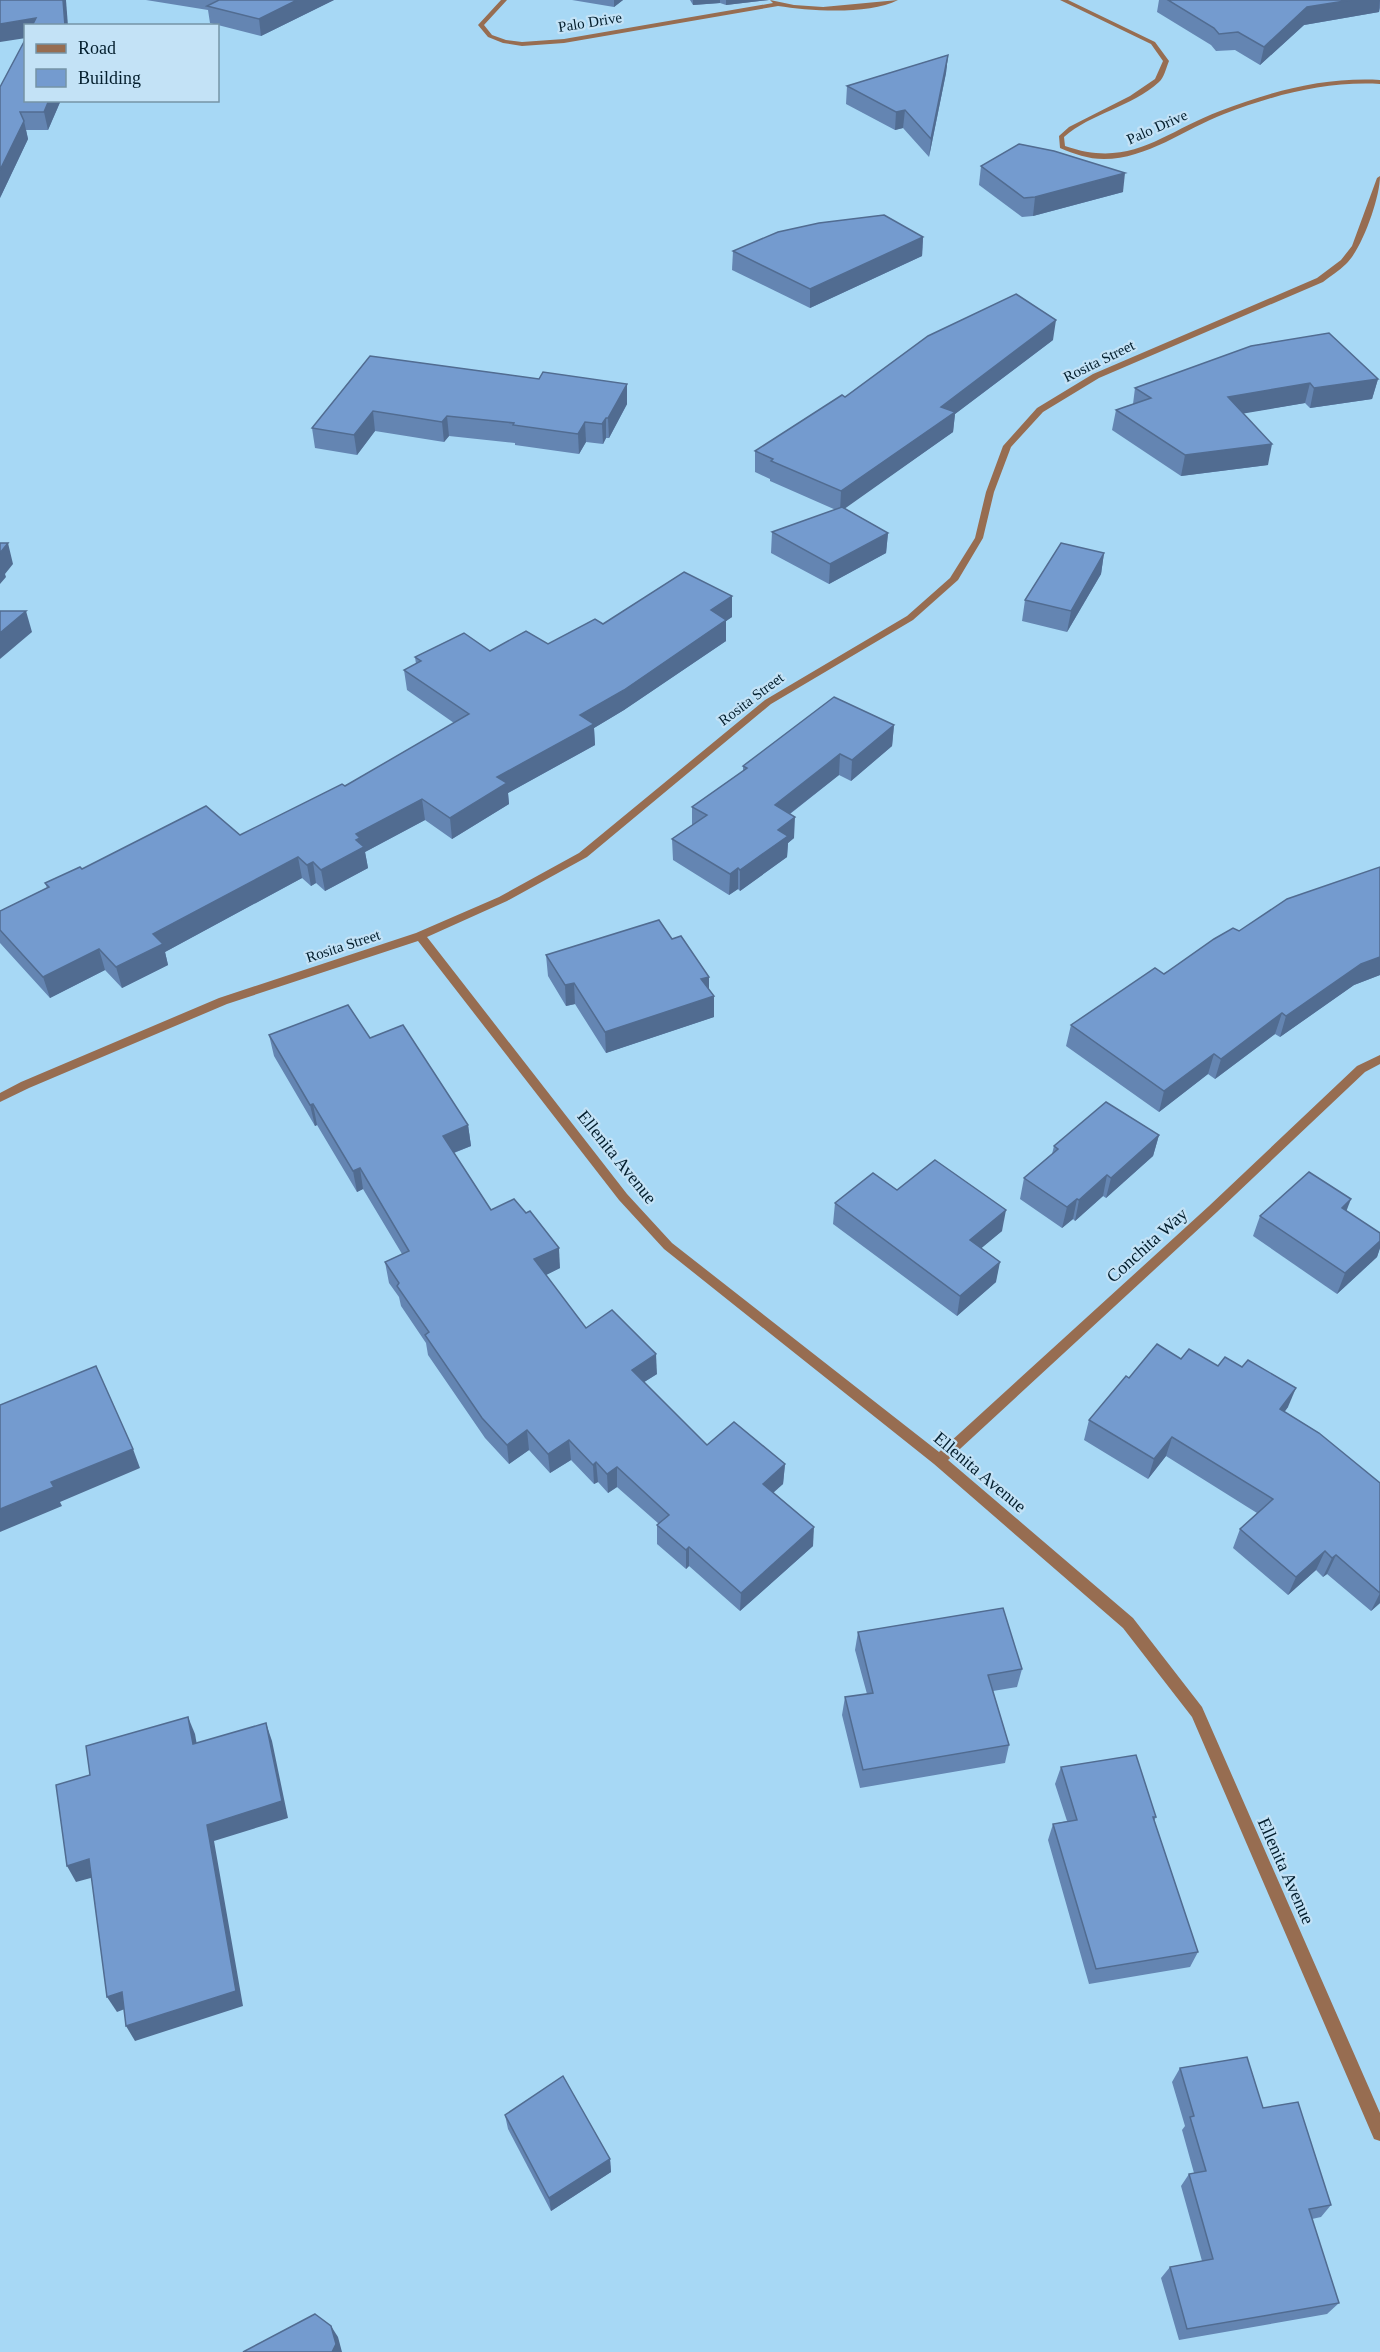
<svg xmlns="http://www.w3.org/2000/svg" width="1380" height="2352" font-family="'Times New Roman',serif">
<style>
.lines{fill:none;stroke-linecap:round;stroke-linejoin:round}
.street{fill:#976d51;fill-rule:evenodd}
.wall{fill:#6485b2}
.shaded-wall{fill:#516c91}
.building{fill:#749bcf;stroke:#516c91;stroke-width:1.5}
.labels{text-anchor:middle;stroke-width:4.5;stroke-linejoin:round;paint-order:stroke}
.far-street-label{font-size:15px;fill:#031e2d;stroke:#c3e2f6}
.street-label{font-size:18px;fill:#031e2d;stroke:#c3e2f6}
</style>
<rect width="100%" height="100%" fill="#a7d8f5"/>
<g class="lines">
<g class="street">
<path d="M501,0H507L484,25L492,35L506,40L522,42L564,39L773,3L770,0L794,5L823,7L898,0C869,15 810,11 778,6L564,43L522,46L503,43L488,37L478,25Z"/>
<path d="M1060,0H1068L1155,42L1169,61C1166,68 1164,78 1159,82C1132,107 1091,113 1064,137L1065,146C1131,169 1162,133 1220,111C1271,91 1325,77 1380,80V84C1326,81 1274,95 1224,114C1185,129 1147,159 1104,159C1088,159 1074,154 1060,148L1059,136L1069,127L1130,96L1155,79L1163,61L1151,44Z"/>
<path d="M1380,176C1380,198 1362,249 1346,264C1339,271 1330,276 1323,282L1099,378L1043,412L1011,447L994,492L983,538L958,580L913,620L771,704L587,857L507,901L427,937L627,1194L672,1243L939,1452L1209,1206L1357,1066L1380,1055V1064L1365,1072L1217,1212L948,1460L1133,1618L1202,1707L1380,2113V2141L1374,2139L1192,1717L1123,1628L934,1464L664,1249L619,1200L418,941L227,1004L29,1088L0,1102V1093L21,1082L219,998L416,933L499,897L579,853L765,700L907,616L950,578L975,538L986,492L1003,446L1037,408L1093,374L1317,278L1341,260L1352,246L1377,178Z"/>
</g>
</g>
<g class="wall">
<polygon points="146,0 334,0 261,36 210,23 208,10"/>
<polygon points="572,0 623,0 614,7"/>
<polygon points="690,0 769,0 726,5 720,3 693,5"/>
<polygon points="1159,0 1380,0 1380,8 1379,12 1304,25 1260,65 1235,50 1216,51 1211,45 1157,12"/>
<polygon points="26,38 26,100 61,100 48,130 26,130 28,139 0,198"/>
<polygon points="948,55 946,73 929,157 903,128 895,130 846,104 847,86"/>
<polygon points="981,166 1123,192 1033,216 1022,217 979,185"/>
<polygon points="923,237 922,256 810,308 732,270 733,251"/>
<polygon points="1053,340 955,414 953,432 844,508 888,533 886,553 829,584 771,553 772,532 836,510 770,481 770,479 755,472 755,451 845,397"/>
<polygon points="370,356 539,379 627,384 627,404 609,438 606,438 603,444 586,442 579,454 515,445 515,443 449,436 444,442 375,431 357,455 315,448 312,428"/>
<polygon points="1378,379 1372,399 1310,408 1305,403 1243,413 1268,465 1181,476 1112,430 1116,410 1133,404 1135,388"/>
<polygon points="1104,553 1101,574 1067,632 1022,621 1025,600"/>
<polygon points="732,596 732,617 726,621 726,641 624,710 594,728 595,745 508,793 509,804 452,839 425,820 365,852 368,868 325,891 316,883 311,886 302,878 165,952 168,965 122,988 105,970 50,998 0,943 0,911 47,888 45,883 82,869 240,835 345,786 454,723 407,690 404,670 416,664 415,657 490,651 548,644 603,624"/>
<polygon points="894,725 892,746 851,781 839,775 790,814 794,838 788,843 787,857 740,891 738,889 729,895 673,860 672,839 692,826 692,807 743,771 743,766"/>
<polygon points="1380,867 1380,975 1354,985 1280,1037 1275,1034 1215,1079 1208,1074 1159,1112 1066,1046 1071,1025 1239,931"/>
<polygon points="672,939 709,990 714,1017 606,1053 575,1004 566,1006 548,976 546,955"/>
<polygon points="269,1035 370,1038 468,1125 471,1146 454,1153 491,1210 560,1268 546,1275 586,1328 657,1374 644,1382 707,1445 785,1464 783,1484 773,1492 813,1546 740,1611 689,1566 686,1569 657,1544 657,1525 659,1524 617,1487 608,1493 598,1482 594,1484 571,1460 550,1473 529,1450 509,1464 485,1438 428,1355 426,1343 401,1306 399,1297 389,1283 385,1262 402,1254 363,1189 357,1192 317,1125 315,1126 274,1056"/>
<polygon points="1159,1135 1153,1156 1106,1198 1103,1196 1075,1221 1073,1219 1062,1228 1020,1199 1024,1178 1052,1154 1054,1146"/>
<polygon points="897,1190 1002,1231 981,1248 996,1282 957,1316 833,1224 835,1203"/>
<polygon points="1347,1212 1380,1233 1380,1248 1377,1257 1337,1294 1253,1236 1260,1216"/>
<polygon points="1181,1359 1288,1407 1284,1412 1380,1483 1380,1603 1371,1611 1327,1574 1323,1577 1316,1570 1288,1595 1233,1548 1240,1529 1257,1513 1166,1456 1148,1479 1084,1440 1089,1420 1129,1378"/>
<polygon points="858,1632 1022,1669 1017,1687 993,1691 1009,1745 1005,1763 860,1788 842,1715 845,1697 867,1694 855,1650"/>
<polygon points="1061,1767 1156,1817 1154,1821 1198,1952 1190,1967 1089,1984 1048,1840 1053,1824 1067,1821 1055,1784"/>
<polygon points="1180,2068 1263,2108 1331,2205 1321,2217 1312,2219 1339,2303 1327,2314 1179,2340 1161,2278 1170,2267 1202,2261 1181,2186 1189,2174 1194,2173 1182,2130 1185,2126 1172,2082"/>
<polygon points="505,2115 610,2159 611,2172 551,2211 508,2129"/>
</g>
<g class="shaded-wall">
<polygon points="63,0 66,0 68,26 65,26"/>
<polygon points="297,0 334,0 261,36 259,19"/>
<polygon points="614,0 623,0 614,7"/>
<polygon points="693,0 720,0 720,3 693,5"/>
<polygon points="726,0 769,0 726,5"/>
<polygon points="1351,0 1380,0 1379,12 1304,25 1260,65 1264,47 1307,7"/>
<polygon points="36,18 38,26 26,26 26,38 0,42 0,24"/>
<polygon points="948,55 946,73 929,157 931,139"/>
<polygon points="49,100 61,100 48,130 44,112"/>
<polygon points="905,110 903,128 895,130 896,112"/>
<polygon points="24,121 28,139 0,198 0,170"/>
<polygon points="1125,173 1123,192 1033,216 1035,197"/>
<polygon points="923,237 922,256 810,308 810,289"/>
<polygon points="1056,320 1053,340 955,414 953,432 840,512 841,491 941,407"/>
<polygon points="1378,379 1372,399 1310,408 1314,388"/>
<polygon points="1310,383 1305,403 1223,417 1228,397"/>
<polygon points="627,384 627,404 609,438 608,418"/>
<polygon points="373,411 375,431 357,455 354,435"/>
<polygon points="447,416 449,436 444,442 442,422"/>
<polygon points="606,418 606,438 603,444 602,424"/>
<polygon points="585,422 586,442 579,454 578,434"/>
<polygon points="1272,444 1268,465 1181,476 1185,455"/>
<polygon points="888,533 886,553 829,584 830,564"/>
<polygon points="8,543 13,564 5,574 6,577 0,584 0,553"/>
<polygon points="1104,553 1101,574 1067,632 1071,611"/>
<polygon points="732,596 732,617 726,621 726,641 624,710 594,728 595,745 508,793 509,804 452,839 450,818 497,777 580,715 711,610"/>
<polygon points="26,611 32,632 0,659 0,633"/>
<polygon points="894,725 892,746 851,781 852,760"/>
<polygon points="840,754 839,775 774,826 775,805"/>
<polygon points="422,799 425,820 365,852 368,868 325,891 321,870 356,834"/>
<polygon points="795,817 794,838 788,843 787,857 740,891 740,870 778,830"/>
<polygon points="298,857 302,878 165,952 168,965 122,988 116,967 153,934"/>
<polygon points="313,862 316,883 311,886 307,865"/>
<polygon points="738,868 738,889 729,895 730,874"/>
<polygon points="99,949 105,970 50,998 43,977"/>
<polygon points="1380,957 1380,975 1354,985 1280,1037 1286,1016 1361,964"/>
<polygon points="709,977 709,998 701,979"/>
<polygon points="574,983 575,1004 566,1006 565,985"/>
<polygon points="714,996 714,1017 606,1053 605,1032"/>
<polygon points="1282,1013 1275,1034 1215,1079 1221,1059"/>
<polygon points="1214,1054 1208,1074 1159,1112 1164,1091"/>
<polygon points="313,1104 317,1125 315,1126 310,1105"/>
<polygon points="468,1125 471,1146 445,1156 443,1136"/>
<polygon points="1159,1135 1153,1156 1106,1198 1111,1178"/>
<polygon points="360,1168 363,1189 357,1192 353,1171"/>
<polygon points="1107,1175 1103,1196 1075,1221 1079,1200"/>
<polygon points="1077,1199 1073,1219 1062,1228 1067,1207"/>
<polygon points="1351,1199 1343,1220 1342,1208"/>
<polygon points="1006,1210 1002,1231 966,1261 970,1240"/>
<polygon points="1380,1241 1380,1248 1377,1257 1337,1294 1345,1273"/>
<polygon points="559,1248 560,1268 536,1280 534,1259"/>
<polygon points="1000,1262 996,1282 957,1316 960,1296"/>
<polygon points="656,1354 657,1374 633,1389 632,1370"/>
<polygon points="1296,1388 1288,1407 1272,1429 1280,1409"/>
<polygon points="527,1430 529,1450 509,1464 507,1445"/>
<polygon points="1172,1437 1166,1456 1148,1479 1154,1459"/>
<polygon points="569,1440 571,1460 550,1473 548,1454"/>
<polygon points="133,1449 140,1468 60,1502 62,1506 0,1532 0,1509 51,1482"/>
<polygon points="596,1462 598,1482 594,1484 593,1465"/>
<polygon points="785,1464 783,1484 762,1503 763,1484"/>
<polygon points="617,1467 617,1487 608,1493 607,1474"/>
<polygon points="814,1527 813,1546 740,1611 741,1593"/>
<polygon points="689,1547 689,1566 686,1569 686,1550"/>
<polygon points="1325,1551 1316,1570 1288,1595 1296,1577"/>
<polygon points="1336,1555 1327,1574 1323,1577 1332,1558"/>
<polygon points="1380,1593 1380,1603 1371,1611"/>
<polygon points="188,1717 195,1734 200,1762 193,1744"/>
<polygon points="266,1723 272,1741 288,1818 214,1841 243,2006 135,2041 126,2026 207,1825"/>
<polygon points="89,1859 98,1876 76,1882 67,1866"/>
<polygon points="122,1992 130,2007 117,2012 107,1997"/>
<polygon points="610,2159 611,2172 551,2211 549,2198"/>
<polygon points="331,2326 338,2337 342,2352 332,2352"/>
</g>
<g class="building">
<polygon points="0,0 63,0 65,26 32,26 36,18 0,24"/>
<polygon points="219,0 297,0 259,19 207,6"/>
<polygon points="1168,0 1351,0 1307,7 1264,47 1238,32 1219,34 1214,28"/>
<polygon points="26,38 26,100 49,100 44,112 20,112 24,121 0,170 0,87"/>
<polygon points="948,55 931,139 905,110 896,112 847,86"/>
<polygon points="1019,144 1054,151 1125,173 1035,197 1024,198 981,166"/>
<polygon points="884,215 923,237 810,289 733,251 778,232 819,223"/>
<polygon points="1016,294 1056,320 941,407 955,412 841,491 771,461 773,459 755,451 842,395 845,397 928,336"/>
<polygon points="1329,333 1378,379 1314,388 1310,383 1228,397 1272,444 1185,455 1116,410 1151,398 1135,388 1251,346"/>
<polygon points="370,356 539,379 543,372 627,384 608,418 606,418 602,424 585,422 578,434 513,425 514,423 447,416 442,422 373,411 354,435 312,428"/>
<polygon points="842,507 888,533 830,564 772,532"/>
<polygon points="0,543 8,543 0,553"/>
<polygon points="1061,543 1104,553 1071,611 1025,600"/>
<polygon points="684,572 732,596 711,610 726,620 624,690 580,715 594,724 497,777 507,783 450,818 422,799 356,834 360,838 356,840 364,847 321,870 313,862 307,865 298,857 153,934 163,944 116,967 99,949 43,977 0,930 0,911 49,887 45,883 80,867 82,869 206,806 240,835 342,784 345,786 469,714 404,670 421,661 415,657 464,633 490,651 526,631 548,644 595,619 603,624"/>
<polygon points="0,611 26,611 0,633"/>
<polygon points="834,697 894,725 852,760 840,754 775,805 795,817 778,830 788,836 740,870 738,868 730,874 672,839 707,815 692,807 747,768 743,766"/>
<polygon points="1380,867 1380,957 1361,964 1286,1016 1282,1013 1221,1059 1214,1054 1164,1091 1071,1025 1155,968 1164,974 1214,939 1233,928 1239,931 1287,899"/>
<polygon points="659,920 672,939 681,936 709,977 701,979 714,996 605,1032 574,983 565,985 546,955"/>
<polygon points="348,1005 370,1038 403,1025 468,1125 443,1136 491,1210 514,1199 526,1213 530,1211 559,1248 534,1259 586,1328 612,1310 656,1354 632,1370 707,1445 734,1422 785,1464 763,1484 814,1527 741,1593 689,1547 686,1550 657,1525 669,1515 617,1467 607,1474 596,1462 593,1465 569,1440 548,1454 527,1430 507,1445 482,1418 425,1335 429,1332 397,1286 399,1283 385,1262 409,1251 360,1168 353,1171 313,1104 310,1105 269,1035"/>
<polygon points="1106,1102 1159,1135 1111,1178 1107,1175 1079,1200 1077,1199 1067,1207 1024,1178 1058,1149 1054,1146"/>
<polygon points="935,1160 1006,1210 970,1240 1000,1262 960,1296 835,1203 873,1173 897,1190"/>
<polygon points="1309,1172 1351,1199 1342,1208 1380,1233 1380,1241 1345,1273 1260,1216"/>
<polygon points="1157,1344 1181,1359 1189,1349 1218,1366 1225,1357 1242,1367 1248,1360 1296,1388 1280,1409 1319,1433 1380,1483 1380,1593 1336,1555 1332,1558 1325,1551 1296,1577 1240,1529 1273,1499 1172,1437 1154,1459 1089,1420 1126,1376 1129,1378"/>
<polygon points="96,1366 133,1449 51,1482 54,1487 0,1509 0,1405"/>
<polygon points="1003,1608 1022,1669 988,1675 1009,1745 863,1770 845,1697 873,1693 858,1632"/>
<polygon points="188,1717 193,1744 266,1723 282,1801 207,1825 236,1991 126,2026 122,1992 107,1997 89,1859 67,1866 56,1785 90,1775 86,1746"/>
<polygon points="1136,1755 1156,1817 1153,1817 1198,1952 1096,1969 1053,1824 1077,1820 1061,1767"/>
<polygon points="1247,2057 1263,2108 1298,2102 1331,2205 1309,2209 1339,2303 1187,2329 1170,2267 1213,2259 1189,2174 1206,2171 1190,2117 1194,2116 1180,2068"/>
<polygon points="563,2076 610,2159 549,2198 505,2115"/>
<polygon points="315,2314 331,2326 336,2344 332,2352 243,2352"/>
</g>
<g class="labels">
<g class="far-street-label">
<text transform="translate(590 22) rotate(-9)" y="5">Palo Drive</text>
<text transform="translate(1157 127) rotate(-24)" y="5">Palo Drive</text>
<text transform="translate(1099 361) rotate(-26)" y="5">Rosita Street</text>
<text transform="translate(751 699) rotate(-37)" y="5">Rosita Street</text>
<text transform="translate(343 946) rotate(-18)" y="5">Rosita Street</text>
</g>
<g class="street-label">
<text transform="translate(617 1157) rotate(51)" y="6">Ellenita Avenue</text>
<text transform="translate(1147 1245) rotate(-42)" y="6">Conchita Way</text>
<text transform="translate(980 1472) rotate(40)" y="6">Ellenita Avenue</text>
<text transform="translate(1286 1871) rotate(66)" y="6">Ellenita Avenue</text>
</g>
</g>
<rect x="24" y="24" width="195" height="78" fill="#c3e2f6" stroke="#7694a6" stroke-width="1.5"/>
<rect x="36" y="44" width="30" height="9" fill="#976d51" stroke="#7694a6" stroke-width="1.5"/>
<text x="78" y="54" font-size="18" fill="#031e2d">Road</text>
<rect x="36" y="69" width="30" height="18" fill="#749bcf" stroke="#7694a6" stroke-width="1.5"/>
<text x="78" y="84" font-size="18" fill="#031e2d">Building</text>
</svg>
